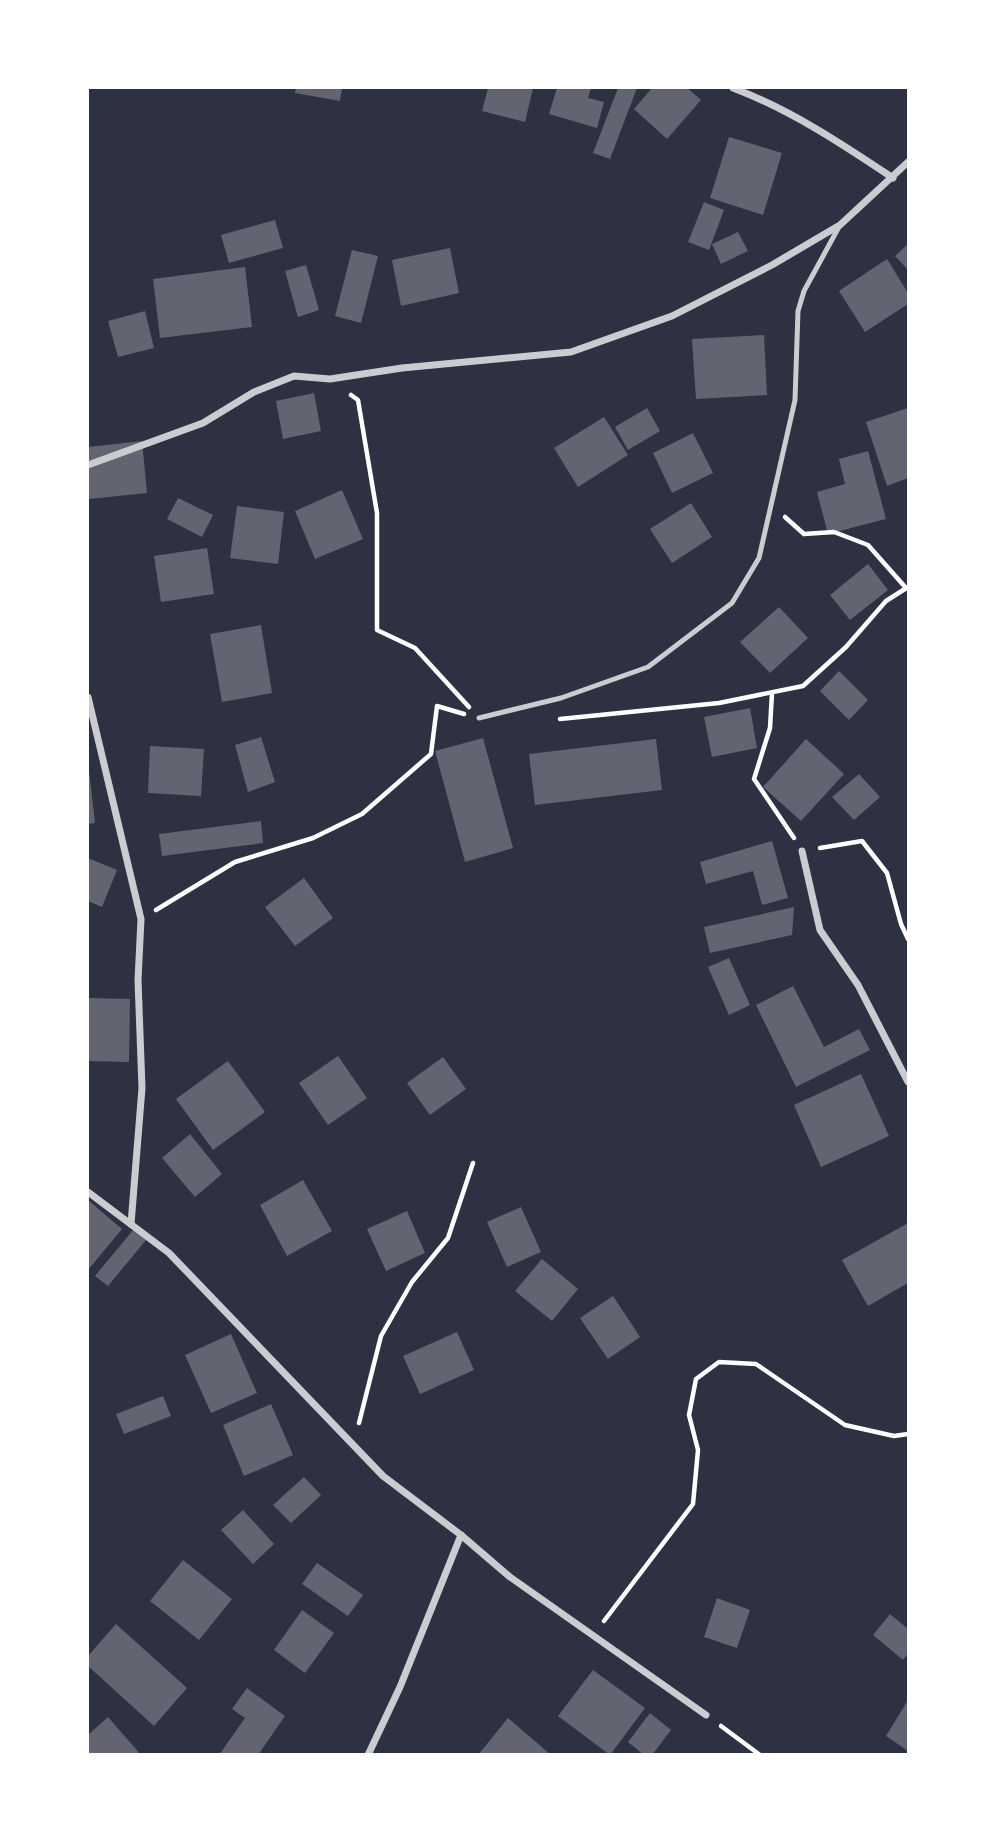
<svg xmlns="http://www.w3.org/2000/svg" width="996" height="1842" font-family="Lora,serif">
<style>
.building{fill:#626471}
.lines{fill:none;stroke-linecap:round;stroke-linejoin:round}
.path{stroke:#fff;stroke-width:4.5}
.service{stroke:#caccd0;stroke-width:5}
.minor{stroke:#caccd0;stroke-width:7}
</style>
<rect width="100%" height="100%" fill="#2d3142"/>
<g class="building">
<polygon points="296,88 342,88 340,101 295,93"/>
<polygon points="488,88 533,88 525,122 482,111"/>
<polygon points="557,88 591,88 588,98 604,102 597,128 549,114"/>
<polygon points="618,88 637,88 610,159 593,153"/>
<polygon points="652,88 687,88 701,100 667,139 634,109"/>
<polygon points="729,137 782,153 763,215 710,198"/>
<polygon points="704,202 724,210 709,250 688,242"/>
<polygon points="275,220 283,248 229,263 221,235"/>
<polygon points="738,232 748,251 721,264 712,244"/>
<polygon points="908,244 908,270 895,256"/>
<polygon points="450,248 459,293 401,306 392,260"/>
<polygon points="352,250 378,256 361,323 335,316"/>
<polygon points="887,259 908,293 908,304 865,332 839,291"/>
<polygon points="306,265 319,310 298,317 285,271"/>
<polygon points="245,267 252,327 160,338 153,279"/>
<polygon points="145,311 154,348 118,357 108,321"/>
<polygon points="764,335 767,395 696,399 692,339"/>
<polygon points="314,393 321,431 283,439 276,401"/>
<polygon points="647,408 660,431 628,450 615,427"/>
<polygon points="908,408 908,478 887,486 866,422"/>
<polygon points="604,417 628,455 578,487 554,448"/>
<polygon points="693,433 713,473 672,493 653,453"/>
<polygon points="142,441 147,493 89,499 88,447"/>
<polygon points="868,451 886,519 828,534 817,492 845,484 839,459"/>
<polygon points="342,490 363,539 315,559 295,511"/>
<polygon points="178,498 213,515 202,537 167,519"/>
<polygon points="691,503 712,537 672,563 650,529"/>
<polygon points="237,506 284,512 278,564 230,558"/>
<polygon points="207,548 214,594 161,602 154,556"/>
<polygon points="868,564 888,590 850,620 830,595"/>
<polygon points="779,607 808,638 770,673 740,642"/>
<polygon points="261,625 272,693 222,702 210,634"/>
<polygon points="839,671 868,700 849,720 820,691"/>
<polygon points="750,708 757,748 712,757 704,717"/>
<polygon points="261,737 275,782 248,792 235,745"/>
<polygon points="483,738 513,848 465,862 435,751"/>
<polygon points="656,739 662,790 535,805 529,754"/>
<polygon points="806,739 844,774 801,821 763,787"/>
<polygon points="150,746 204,749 201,796 148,793"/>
<polygon points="88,770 89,770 95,823 88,824"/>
<polygon points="859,774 880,797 854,820 832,797"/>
<polygon points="261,821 263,843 162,856 159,834"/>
<polygon points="772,841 788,898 762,905 753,871 706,884 700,862"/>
<polygon points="88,858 117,870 102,907 88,901"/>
<polygon points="304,878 333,918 295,946 265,907"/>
<polygon points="794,907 792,935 710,953 704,927"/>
<polygon points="729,958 750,1005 729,1015 708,967"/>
<polygon points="793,986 824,1047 859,1029 870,1050 796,1087 756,1005"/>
<polygon points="88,998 130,999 129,1062 88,1061"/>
<polygon points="338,1056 367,1098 328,1125 299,1083"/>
<polygon points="443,1057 466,1089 430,1115 407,1083"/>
<polygon points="228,1061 265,1112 213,1150 176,1099"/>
<polygon points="861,1074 889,1136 821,1167 794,1105"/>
<polygon points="190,1134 222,1174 195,1197 162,1158"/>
<polygon points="303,1180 332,1231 287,1256 260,1205"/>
<polygon points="88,1200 122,1229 88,1270"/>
<polygon points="521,1207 541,1252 507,1267 487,1222"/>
<polygon points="407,1211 425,1253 386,1271 367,1229"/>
<polygon points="908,1223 908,1283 868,1306 842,1260"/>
<polygon points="134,1229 146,1240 108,1286 95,1276"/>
<polygon points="542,1259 578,1289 552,1321 515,1291"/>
<polygon points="613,1296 640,1337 608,1359 580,1318"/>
<polygon points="457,1332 474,1370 420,1394 403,1356"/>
<polygon points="231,1334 257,1393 211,1413 185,1355"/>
<polygon points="163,1396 171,1416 124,1434 116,1414"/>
<polygon points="271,1404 293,1455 244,1476 223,1425"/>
<polygon points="304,1477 321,1495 291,1523 273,1505"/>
<polygon points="243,1510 274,1544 253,1564 221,1530"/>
<polygon points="183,1560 232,1599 199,1640 150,1601"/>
<polygon points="317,1563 363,1595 348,1616 302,1584"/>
<polygon points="717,1598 750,1610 737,1648 704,1637"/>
<polygon points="302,1610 334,1633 305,1673 274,1650"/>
<polygon points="890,1614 908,1629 908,1653 903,1660 873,1635"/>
<polygon points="116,1624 187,1688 154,1726 88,1666 88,1656"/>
<polygon points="593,1670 645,1708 610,1755 558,1716"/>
<polygon points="247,1688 285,1716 258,1755 219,1755 245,1718 232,1709"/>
<polygon points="908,1700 908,1751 886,1736"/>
<polygon points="650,1713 671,1730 652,1755 644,1755 628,1742"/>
<polygon points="108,1717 141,1755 88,1755 88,1735"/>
<polygon points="508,1718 551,1755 478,1755"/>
</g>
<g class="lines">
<g class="path">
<polyline points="351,395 358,400 377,513 377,630 415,648 469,707"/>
<polyline points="785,517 804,534 834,532 868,545 906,588"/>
<polyline points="772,693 770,728 754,779 794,838"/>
<polyline points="560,719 719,703 803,686 846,647 886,601 908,587"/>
<polyline points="820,848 862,841 887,873 901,924 908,939"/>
<polyline points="156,910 235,862 313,838 362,814 431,754 437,706 464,714"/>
<polyline points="359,1423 381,1336 412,1282 448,1238 473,1163"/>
<polyline points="604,1621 693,1504 698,1450 689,1415 696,1379 719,1362 756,1364 845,1425 894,1436 908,1434"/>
<polyline points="721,1726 760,1755"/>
</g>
<polyline class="service" points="479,718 561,698 648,667 732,603 759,558 795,400 798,311 804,291 840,225"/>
<g class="minor">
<path d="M733,88C791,110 842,144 893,178"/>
<polyline points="88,465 203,423 254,392 294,376 330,379 402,368 571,352 672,316 772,265 840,225 908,162"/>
<polyline points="88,697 141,919 138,980 142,1088 131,1224"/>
<polyline points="802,851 820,930 858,985 908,1082"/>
<polyline points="88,1192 169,1253 383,1476 461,1535 510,1577 706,1715"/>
<polyline points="368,1755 400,1687 461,1535"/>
</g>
</g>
<rect width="996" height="1842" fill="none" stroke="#ffffff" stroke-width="178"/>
</svg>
